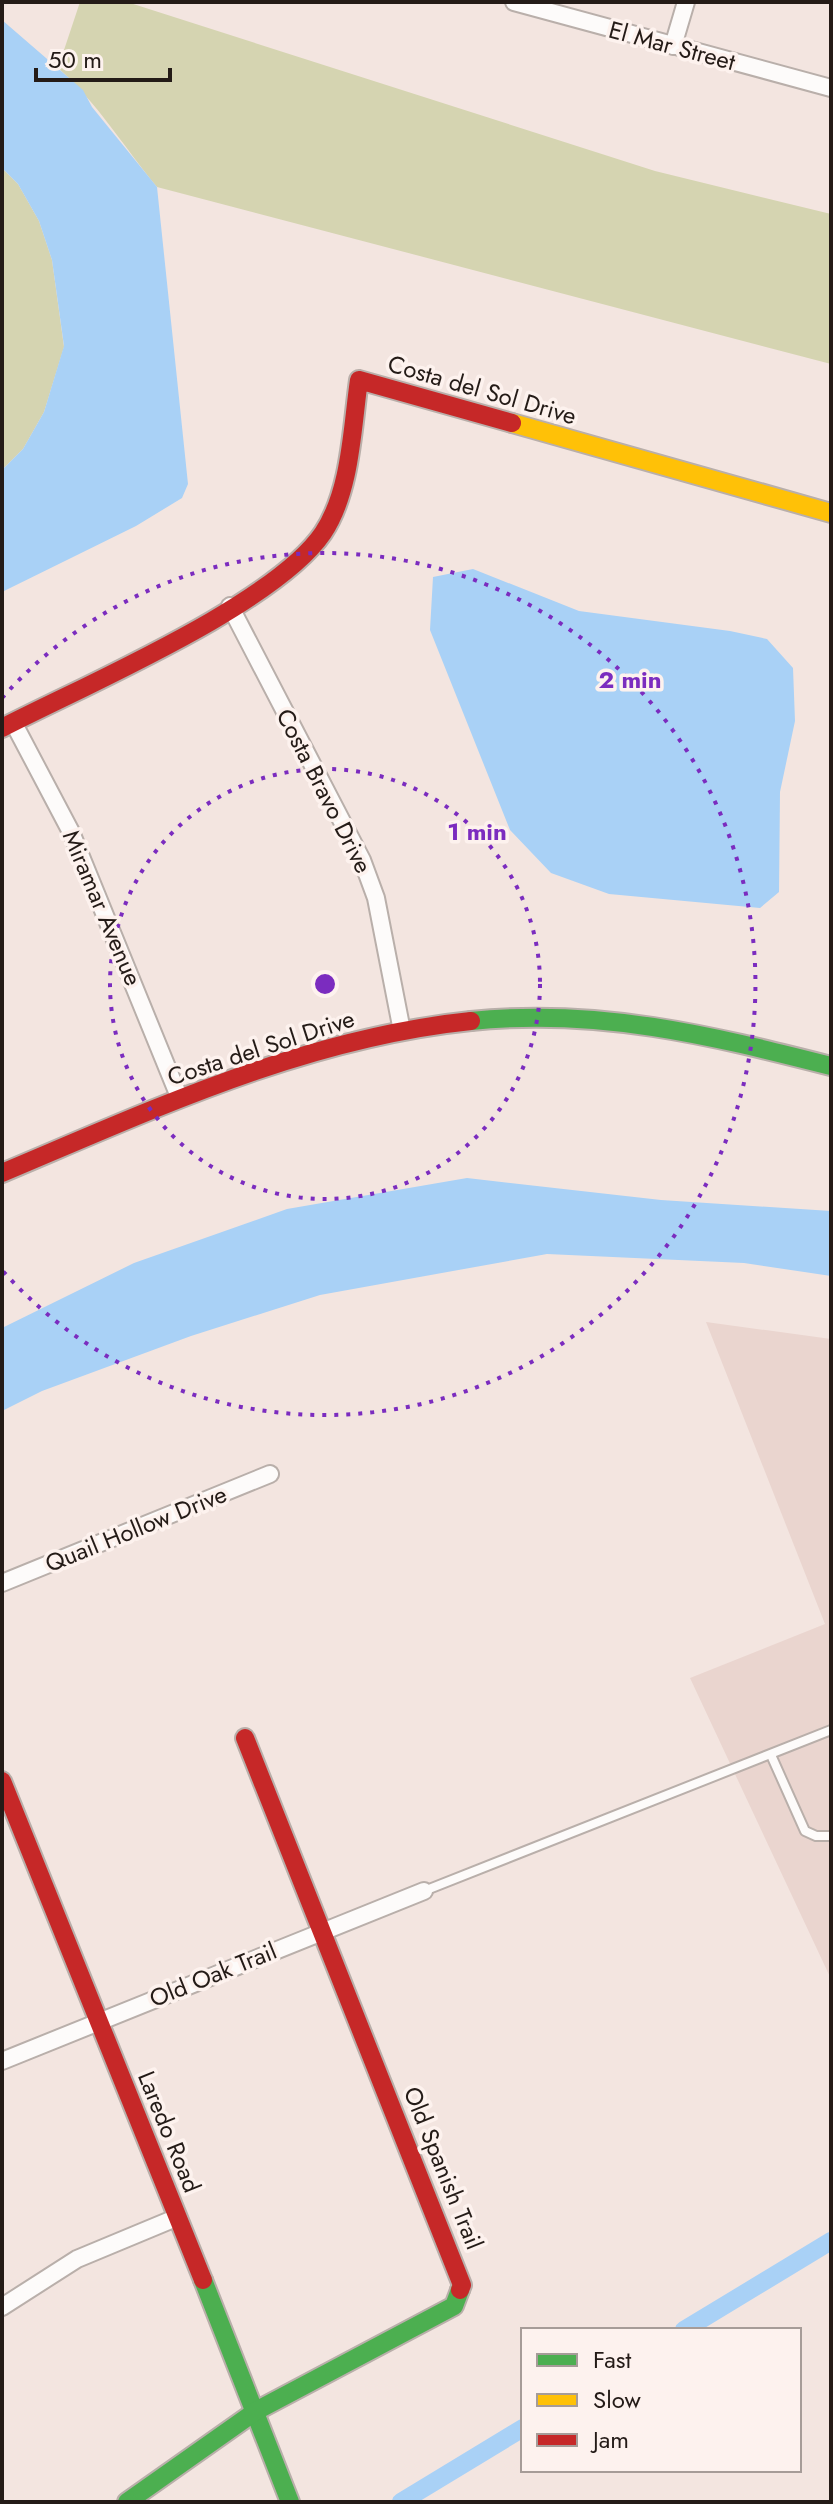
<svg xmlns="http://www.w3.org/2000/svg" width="833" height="2504" font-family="Jost,sans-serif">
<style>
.education{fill:#ead5cf}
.green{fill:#d5d4b1}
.water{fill:#a9d1f6}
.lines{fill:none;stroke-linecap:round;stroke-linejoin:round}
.canal{stroke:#a9d1f6;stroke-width:18}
.lane-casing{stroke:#b9afaa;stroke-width:12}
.street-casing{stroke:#b9afaa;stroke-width:20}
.fast-casing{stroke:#b9afaa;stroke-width:22}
.slow-casing{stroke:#b9afaa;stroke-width:22}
.jam-casing{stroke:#b9afaa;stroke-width:22}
.lane{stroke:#fdfbfa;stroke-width:8}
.street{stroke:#fdfbfa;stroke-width:16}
.fast{stroke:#4caf50;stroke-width:18}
.slow{stroke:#ffc107;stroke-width:18}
.jam{stroke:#c62828;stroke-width:18}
.ring{fill:none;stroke:#7b2cbf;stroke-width:4;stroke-dasharray:4 8}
.labels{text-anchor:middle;stroke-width:7;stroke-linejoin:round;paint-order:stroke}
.street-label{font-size:24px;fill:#241b17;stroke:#fdf2ee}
.centre{fill:#7b2cbf;stroke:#fdf2ee;stroke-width:4}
.ring-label{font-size:24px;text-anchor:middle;font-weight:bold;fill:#7b2cbf;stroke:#fdf2ee;stroke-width:7;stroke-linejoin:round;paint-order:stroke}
</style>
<rect width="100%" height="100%" fill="#f3e5e0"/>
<polygon class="education" points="706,1322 831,1339 831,1979 690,1678 825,1624"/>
<g class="green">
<path d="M80,2H127L655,171L831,214V364L157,187C124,147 96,101 58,68Z"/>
<polygon points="2,168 18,184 39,221 52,260 64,347 44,412 23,449 2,470"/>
</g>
<g class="water">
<polygon points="2,20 83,90 92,107 157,187 188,484 182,498 136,526 2,592 2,470 23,449 44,412 64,346 52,260 39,221 18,184 2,168"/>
<polygon points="473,569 579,611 730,631 767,639 793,668 795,721 780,792 779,892 760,908 609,894 551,873 510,830 430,630 433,577"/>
<polygon points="467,1178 661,1200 831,1211 831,1276 744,1263 547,1254 320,1295 191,1336 42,1391 2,1411 2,1328 134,1263 287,1209"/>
</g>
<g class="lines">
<g class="canal">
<polyline points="684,2330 831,2241"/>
<polyline points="401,2502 523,2428"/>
</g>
<g class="lane-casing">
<g id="lane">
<polyline points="771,1755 805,1831 816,1836 831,1836"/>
<polyline points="424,1891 831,1730"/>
</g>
</g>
<g class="street-casing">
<g id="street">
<polyline points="514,2 831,88"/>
<polyline points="673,46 686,2"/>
<polyline points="230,606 362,860 376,898 402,1031"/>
<polyline points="13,722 71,832 180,1099"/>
<polyline points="2,1583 270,1474"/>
<polyline points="2,2061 424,1891"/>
<polyline points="2,2307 77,2259 178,2217"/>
</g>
</g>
<g class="fast-casing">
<g id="fast">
<path d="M471,1021C599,1008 709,1035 831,1066"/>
<polyline points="203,2280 290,2502"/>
<polyline points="127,2502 256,2411 454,2306 460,2290"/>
</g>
</g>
<g class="slow-casing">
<polyline id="slow" points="512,423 831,513"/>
</g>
<g class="jam-casing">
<g id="jam">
<path d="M2,728C83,686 274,605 323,533C351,491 352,428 359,380L512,423"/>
<path d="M2,1173C154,1109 305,1038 471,1021"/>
<polyline points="245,1738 462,2285 460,2290"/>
<polyline points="2,1781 203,2280"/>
</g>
</g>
<use href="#lane" class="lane"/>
<use href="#street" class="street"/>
<use href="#fast" class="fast"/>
<use href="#slow" class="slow"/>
<use href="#jam" class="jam"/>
</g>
<g class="ring">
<circle cx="325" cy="984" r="215"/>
<path d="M2 698A431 431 0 1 1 2 1270"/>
</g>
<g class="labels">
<g class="street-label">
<text transform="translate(672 46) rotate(15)" y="8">El Mar Street</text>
<text transform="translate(482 390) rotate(16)" y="8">Costa del Sol Drive</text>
<text transform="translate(324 791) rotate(63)" y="8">Costa Bravo Drive</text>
<text transform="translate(102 908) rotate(67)" y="8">Miramar Avenue</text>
<text transform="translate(261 1048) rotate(-18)" y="8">Costa del Sol Drive</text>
<text transform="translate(136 1529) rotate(-22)" y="8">Quail Hollow Drive</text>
<text transform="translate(213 1975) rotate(-22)" y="8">Old Oak Trail</text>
<text transform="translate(169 2132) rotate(68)" y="8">Laredo Road</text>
<text transform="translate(443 2168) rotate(68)" y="8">Old Spanish Trail</text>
</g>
</g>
<circle cx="325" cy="984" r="12" class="centre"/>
<g class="ring-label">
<text x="630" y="688">2 min</text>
<text x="477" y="840">1 min</text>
</g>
<rect width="833" height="2504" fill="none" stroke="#241b17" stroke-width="8"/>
<rect x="521" y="2328" width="280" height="144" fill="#fdf2ee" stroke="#a69c98" stroke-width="2"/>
<rect x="537" y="2354" width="40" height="12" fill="#4caf50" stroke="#a69c98" stroke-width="2"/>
<text x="593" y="2368" font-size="24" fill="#241b17">Fast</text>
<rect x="537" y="2394" width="40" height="12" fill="#ffc107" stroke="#a69c98" stroke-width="2"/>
<text x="593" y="2408" font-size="24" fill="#241b17">Slow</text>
<rect x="537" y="2434" width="40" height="12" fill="#c62828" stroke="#a69c98" stroke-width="2"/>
<text x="593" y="2448" font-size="24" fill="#241b17">Jam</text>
<path d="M36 68v12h134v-12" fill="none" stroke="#241b17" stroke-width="4"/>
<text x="48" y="68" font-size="24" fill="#241b17" stroke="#fdf2ee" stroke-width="6" paint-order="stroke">50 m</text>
</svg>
